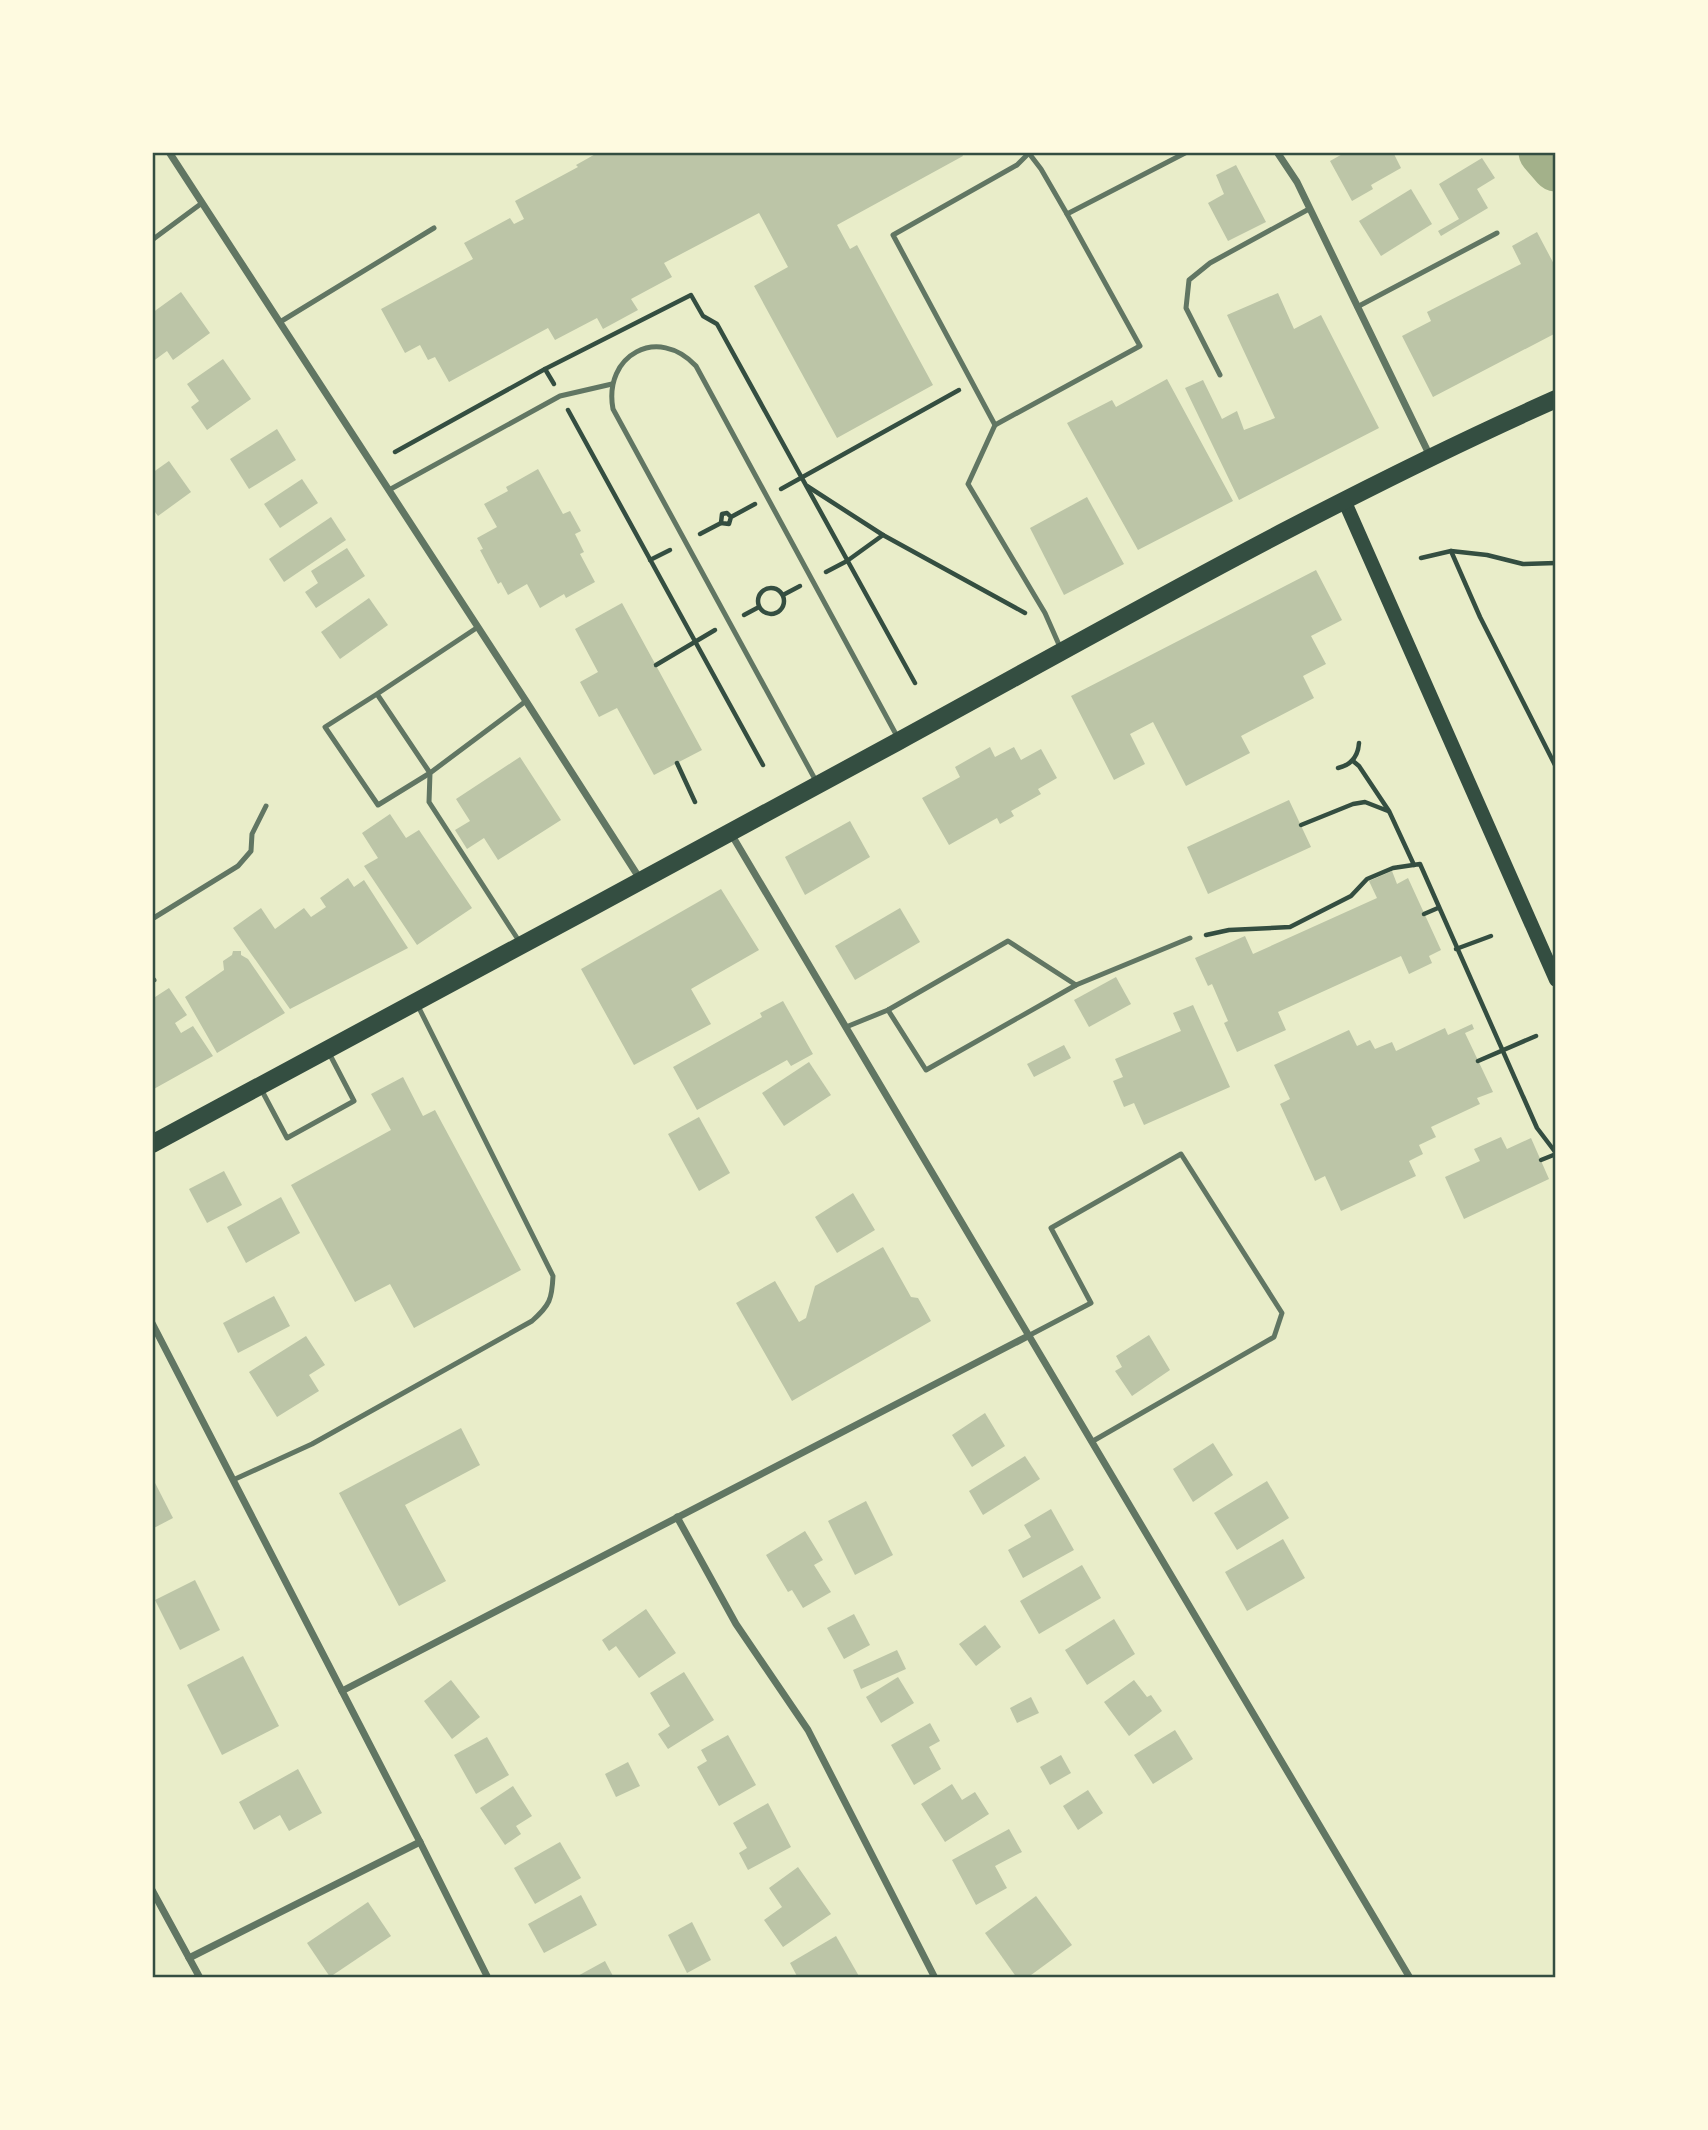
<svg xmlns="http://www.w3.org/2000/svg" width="1708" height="2130" font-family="Roboto,sans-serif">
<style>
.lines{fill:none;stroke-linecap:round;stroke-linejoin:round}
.river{stroke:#a3b18a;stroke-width:49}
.building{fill:#bcc5a7}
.path{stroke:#344e41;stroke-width:4.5}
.service{stroke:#617663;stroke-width:5}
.minor{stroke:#617663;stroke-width:7}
.secondary{stroke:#344e41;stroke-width:14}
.primary{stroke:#344e41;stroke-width:18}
.neatline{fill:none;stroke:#344e41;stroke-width:2.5}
</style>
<rect width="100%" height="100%" fill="#e9edc9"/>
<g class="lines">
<polyline class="river" points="1543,152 1556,167"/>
</g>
<g class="building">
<polygon points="599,152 961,152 963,156 837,225 850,249 857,245 933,385 837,438 754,286 788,267 759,213 664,263 672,277 631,299 638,310 603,329 597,318 555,340 548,328 449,382 435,357 428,360 420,345 405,353 381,309 473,259 464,243 510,218 514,224 524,219 515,201 578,167 576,165"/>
<polygon points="1346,152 1393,152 1401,168 1371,185 1373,189 1352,201 1330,161"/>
<polygon points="1482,158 1495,178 1477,189 1488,208 1441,236 1438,231 1459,219 1439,184"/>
<polygon points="1236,165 1266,222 1228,241 1208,203 1224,194 1216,175"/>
<polygon points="1411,189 1432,224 1381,256 1359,221"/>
<polygon points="1537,232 1556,268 1556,333 1433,397 1402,336 1431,321 1427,312 1521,264 1512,246"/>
<polygon points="181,292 210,333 173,360 167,351 152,362 152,313"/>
<polygon points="1278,293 1294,329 1321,315 1379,428 1239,500 1185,388 1203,380 1222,419 1237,411 1244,430 1275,418 1227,315"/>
<polygon points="223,359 251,399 207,430 191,407 199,401 187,384"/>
<polygon points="1167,379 1233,501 1138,550 1067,423 1112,400 1116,407"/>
<polygon points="277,429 296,460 249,489 230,459"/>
<polygon points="169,461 191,492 158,516 152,508 152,473"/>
<polygon points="538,469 563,514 570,511 581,531 575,534 584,552 580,554 595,582 566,598 564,594 540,608 527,584 508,595 501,582 498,584 480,550 483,549 477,538 497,527 484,504 508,491 506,487"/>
<polygon points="302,479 318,503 280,528 264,504"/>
<polygon points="1087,497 1124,564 1064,595 1030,528"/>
<polygon points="331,517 346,540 284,582 269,559"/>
<polygon points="347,548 365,576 316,608 305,592 318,583 311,571"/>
<polygon points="1316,570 1342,620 1311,636 1326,664 1303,676 1314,698 1241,736 1250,753 1186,786 1153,722 1130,734 1145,764 1114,780 1071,696"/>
<polygon points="369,598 388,625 340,659 321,632"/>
<polygon points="622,603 702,750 654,775 617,708 599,717 580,682 598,672 575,629"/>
<polygon points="990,747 995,757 1014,747 1021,760 1041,749 1057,778 1038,789 1041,794 1011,811 1014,816 1000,824 997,818 949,845 922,798 960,777 955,767"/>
<polygon points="520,757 561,820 498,860 484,838 467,849 455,830 470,821 456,799"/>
<polygon points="1289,800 1311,847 1208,894 1187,847"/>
<polygon points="390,814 406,838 419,830 472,908 417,945 364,866 378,858 362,833"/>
<polygon points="850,821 870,857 805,895 785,857"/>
<polygon points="1392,871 1397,884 1408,878 1441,950 1429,956 1432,963 1409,974 1401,956 1278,1012 1286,1030 1237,1052 1224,1023 1228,1021 1212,984 1208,986 1195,958 1245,936 1253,954 1377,898 1369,881"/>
<polygon points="348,878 354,887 364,880 408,948 290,1009 233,928 261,908 275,929 304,908 311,917 326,907 320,898"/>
<polygon points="721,889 759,950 691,989 711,1024 634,1065 581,969"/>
<polygon points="900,908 920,942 855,980 835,946"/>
<polygon points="233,951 241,951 241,955 248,959 285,1013 217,1053 185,997 224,970 223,961 232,955"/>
<polygon points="1116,977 1131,1004 1089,1027 1074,1000"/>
<polygon points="169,988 187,1015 175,1023 181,1033 193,1026 213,1056 152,1090 152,999"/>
<polygon points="783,1001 813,1054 791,1066 787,1060 697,1110 673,1067 762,1017 760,1013"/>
<polygon points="1193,1005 1230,1087 1144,1125 1134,1103 1124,1107 1113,1081 1123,1077 1115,1059 1181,1031 1173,1013"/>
<polygon points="1472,1024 1474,1029 1465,1033 1493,1092 1477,1098 1480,1104 1431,1127 1436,1137 1419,1145 1423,1154 1409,1161 1416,1176 1341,1211 1325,1176 1315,1181 1280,1104 1290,1099 1274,1065 1349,1030 1357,1046 1370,1040 1375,1049 1392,1042 1396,1051 1445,1028 1448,1035"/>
<polygon points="1064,1045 1071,1058 1034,1077 1027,1064"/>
<polygon points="809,1062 831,1095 784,1126 762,1093"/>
<polygon points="403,1077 423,1116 435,1110 521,1270 414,1328 390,1284 355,1302 291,1185 391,1130 371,1094"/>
<polygon points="699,1117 730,1173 699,1191 668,1134"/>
<polygon points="1501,1137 1507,1149 1531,1138 1549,1179 1464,1219 1445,1177 1480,1161 1474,1149"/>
<polygon points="224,1171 242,1205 207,1223 189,1189"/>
<polygon points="853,1193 875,1230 837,1253 815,1217"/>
<polygon points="281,1197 300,1233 246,1263 227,1227"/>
<polygon points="883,1247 911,1297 918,1298 931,1321 792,1401 736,1303 775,1281 799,1322 806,1318 815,1286"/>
<polygon points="274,1296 290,1326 238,1353 223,1323"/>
<polygon points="1149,1335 1170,1370 1132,1396 1115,1371 1122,1367 1116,1356"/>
<polygon points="306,1336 325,1365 309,1375 319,1391 277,1417 249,1372"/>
<polygon points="985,1413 1005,1446 972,1467 952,1435"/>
<polygon points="461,1428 480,1465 405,1505 446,1581 399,1606 339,1493"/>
<polygon points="1213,1443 1233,1475 1193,1502 1173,1469"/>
<polygon points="1025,1456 1040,1479 983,1515 969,1491"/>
<polygon points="152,1477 173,1518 152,1529"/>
<polygon points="1267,1481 1289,1518 1237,1550 1214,1513"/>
<polygon points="866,1501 893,1555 855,1575 828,1521"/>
<polygon points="1051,1509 1074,1550 1023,1578 1008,1550 1031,1537 1024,1525"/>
<polygon points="805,1531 823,1560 814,1565 831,1592 803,1608 792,1590 788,1592 766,1555"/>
<polygon points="1283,1539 1305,1578 1247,1611 1225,1572"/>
<polygon points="1082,1565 1101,1598 1039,1634 1020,1601"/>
<polygon points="195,1580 220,1630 180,1650 155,1600"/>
<polygon points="646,1609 676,1653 639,1678 616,1646 609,1651 602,1640"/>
<polygon points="854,1614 870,1645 844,1659 827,1628"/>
<polygon points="1114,1619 1135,1654 1087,1685 1065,1650"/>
<polygon points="985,1625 1001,1647 976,1666 959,1644"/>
<polygon points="897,1650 906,1669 861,1689 853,1670"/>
<polygon points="243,1656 279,1726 222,1755 187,1685"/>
<polygon points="684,1672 714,1720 668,1749 658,1734 670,1726 650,1693"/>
<polygon points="898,1677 914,1703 881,1723 866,1697"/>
<polygon points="451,1680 480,1717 452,1739 424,1701"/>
<polygon points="1134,1680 1147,1697 1151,1695 1162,1711 1129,1736 1104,1702"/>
<polygon points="1031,1697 1039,1713 1017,1723 1010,1708"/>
<polygon points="930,1723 940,1741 929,1747 941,1769 914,1785 891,1745"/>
<polygon points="1175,1730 1193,1759 1153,1784 1134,1755"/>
<polygon points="728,1735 756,1785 719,1806 697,1767 707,1761 701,1750"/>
<polygon points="487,1737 509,1775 476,1794 454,1755"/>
<polygon points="1061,1755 1071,1773 1050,1785 1040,1767"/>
<polygon points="628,1762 640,1786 616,1797 605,1774"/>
<polygon points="298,1769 322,1813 289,1831 280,1815 254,1830 239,1802"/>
<polygon points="952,1784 962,1800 975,1792 989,1814 945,1842 921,1804"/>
<polygon points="513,1786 532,1816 516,1826 521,1834 505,1845 480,1808"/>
<polygon points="1088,1790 1103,1813 1078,1830 1063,1806"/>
<polygon points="768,1803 791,1847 748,1870 739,1853 747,1848 733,1823"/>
<polygon points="1009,1829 1022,1852 995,1866 1007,1888 976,1905 952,1860"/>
<polygon points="560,1842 581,1878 535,1904 514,1868"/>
<polygon points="798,1867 831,1914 783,1947 764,1920 782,1907 769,1888"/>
<polygon points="581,1895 597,1925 544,1953 528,1924"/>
<polygon points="1036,1896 1072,1945 1027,1978 1017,1978 985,1933"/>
<polygon points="368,1902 391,1936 330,1977 307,1943"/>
<polygon points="692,1922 711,1960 687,1973 668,1935"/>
<polygon points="836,1936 860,1978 798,1978 790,1963"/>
<polygon points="605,1961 614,1978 574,1978"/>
</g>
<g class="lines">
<g class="path">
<polyline points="545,369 554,384"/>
<polyline points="568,410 763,765"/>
<polyline points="395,452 545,369 691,295 703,316 717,324 915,683"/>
<polyline points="807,486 883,535"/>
<polyline points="781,489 959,390"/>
<polyline points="731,517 727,513 722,514 721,523 729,524 731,517 755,504"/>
<polyline points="700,534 721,523"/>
<polyline points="1451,551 1487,555 1523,564 1556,563"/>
<polyline points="1421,558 1451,551 1480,617 1556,767"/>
<polyline points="650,560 670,550"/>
<polyline points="826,572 847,561 883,535 1025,613"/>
<circle cx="771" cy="601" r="13"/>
<polyline points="783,595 800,586"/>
<polyline points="744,615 759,607"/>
<polyline points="656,665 715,630"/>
<polyline points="1353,761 1359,766 1389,811 1414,865"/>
<polyline points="677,763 695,802"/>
<path d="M1338,768C1351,765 1358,757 1359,743"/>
<polyline points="1301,825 1353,804 1365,802 1388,811"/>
<polyline points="1424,914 1438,908"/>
<polyline points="1206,935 1229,930 1290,927 1351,896 1367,879 1393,868 1420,864 1537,1128 1556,1153"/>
<polyline points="1456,949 1491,936"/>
<polyline points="1478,1061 1536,1036"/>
<polyline points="1541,1160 1556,1154"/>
</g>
<g class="service">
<polyline points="1028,152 1041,169 1067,214"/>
<polyline points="1030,152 1017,165 893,235 995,425 1140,346 1067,214 1187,152"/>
<polyline points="152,240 202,203"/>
<polyline points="1357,307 1497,233"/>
<polyline points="280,322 434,228"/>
<polyline points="1220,375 1186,308 1189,280 1210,263 1309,209"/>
<polyline points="995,425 968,484 1045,613 1060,647"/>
<polyline points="389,490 560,396 612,384"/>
<polyline points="377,694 325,727 378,805 430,773 377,694 478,627"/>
<path d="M816,781L613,409C603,355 658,325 696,366L898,738"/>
<polyline points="152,919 238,866 251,851 252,834 266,806"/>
<polyline points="519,941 429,802 430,773 526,701"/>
<polyline points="152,981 154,980"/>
<polyline points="888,1010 926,1070 1076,985"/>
<polyline points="846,1027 888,1010 1008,941 1076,985 1190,938"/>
<polyline points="261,1089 287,1138 354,1101 329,1053"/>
<polyline points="1028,1336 1091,1303 1051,1228 1181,1154 1282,1313 1274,1337 1093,1441"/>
<path d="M233,1480L312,1444L532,1321C550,1305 552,1299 553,1276L417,1004"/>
</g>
<g class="minor">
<polyline points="169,152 526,701 640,879"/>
<polyline points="1277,152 1297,182 1430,456"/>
<polyline points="730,832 1410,1978"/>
<polyline points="152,1323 420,1842 488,1978"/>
<polyline points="677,1517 736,1624 808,1730 935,1978"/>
<polyline points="342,1691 1028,1336"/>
<polyline points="152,1890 200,1978"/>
<polyline points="189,1958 420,1842"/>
</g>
<polyline class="secondary" points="1344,500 1556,980"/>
<path class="primary" d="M152,1144C401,1010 649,877 897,742C1115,623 1329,500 1556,399"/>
</g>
<rect width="1708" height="2130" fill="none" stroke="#fefae0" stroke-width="308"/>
<rect x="154" y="154" width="1400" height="1822" class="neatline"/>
</svg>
